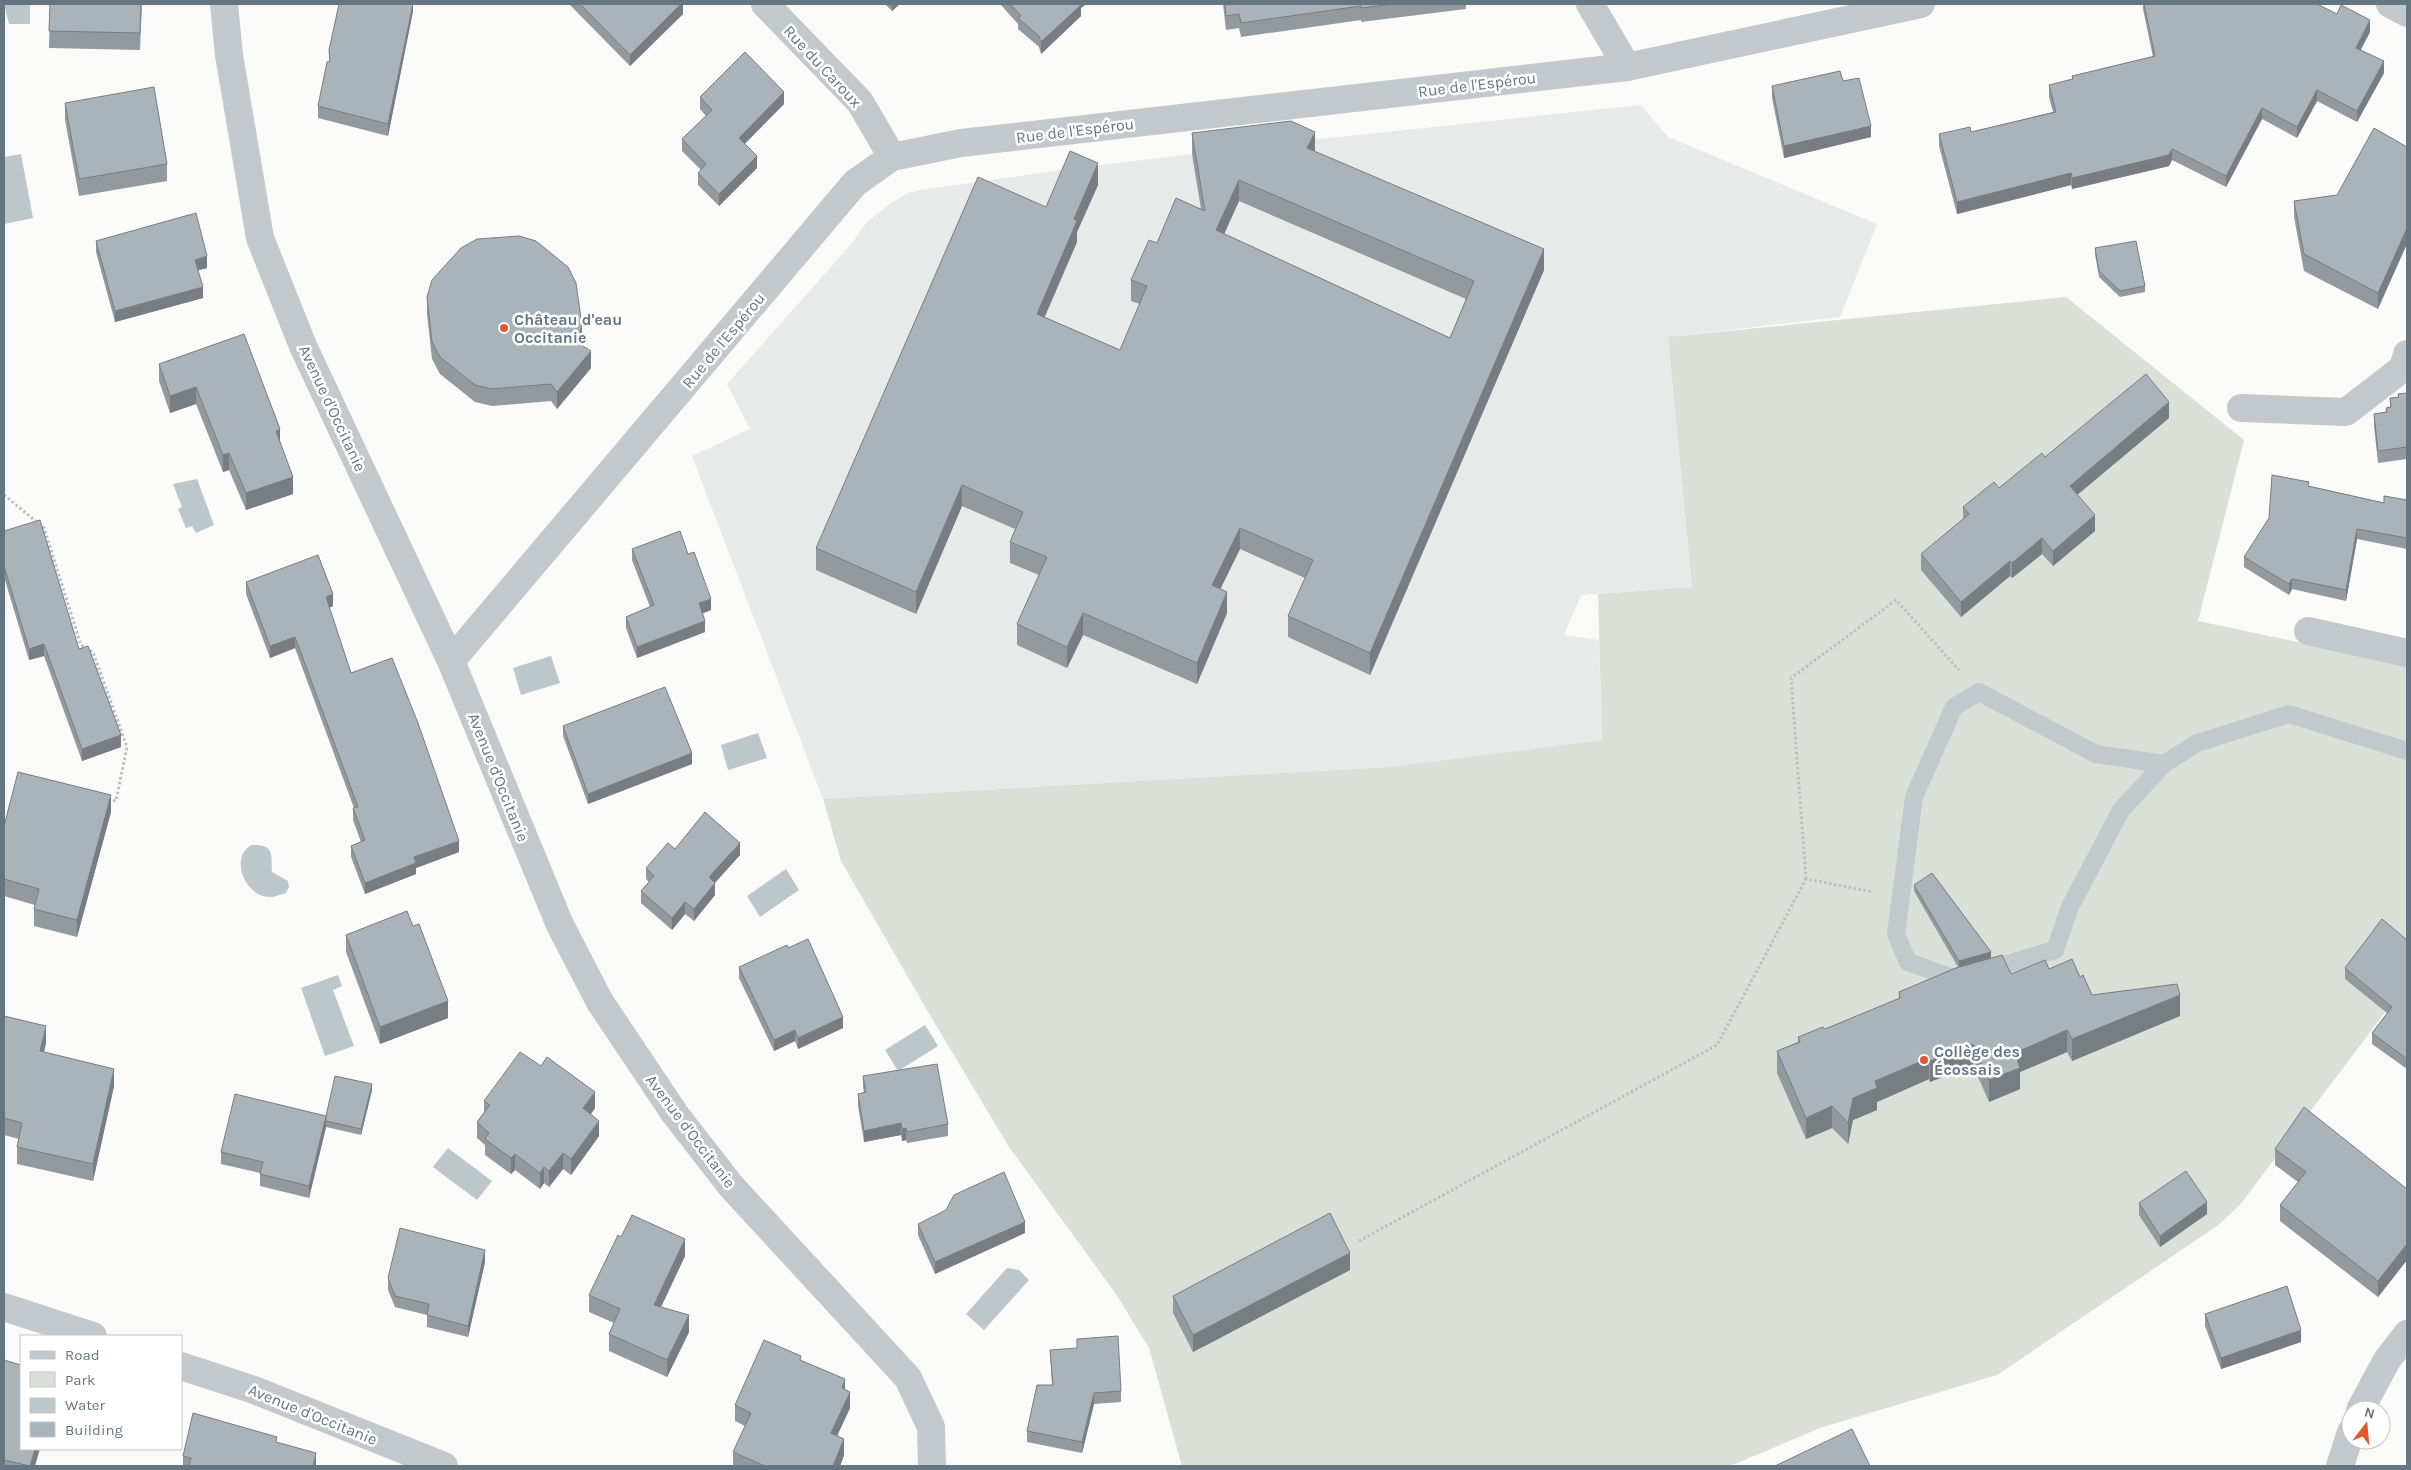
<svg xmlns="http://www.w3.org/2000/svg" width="2411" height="1470" font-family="Karla,sans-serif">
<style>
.built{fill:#e8e9e9}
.green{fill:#dadfd7}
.water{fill:#bbc7cb}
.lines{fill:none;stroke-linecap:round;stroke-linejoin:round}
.path{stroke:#bbbfc2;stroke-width:3;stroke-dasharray:2.5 2.5;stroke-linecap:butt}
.service{stroke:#c3c8cc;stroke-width:18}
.minor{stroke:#c3c8cc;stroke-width:28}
.tertiary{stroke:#c3c8cc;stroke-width:28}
.wall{fill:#929a9f;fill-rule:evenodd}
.shaded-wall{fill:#777d82}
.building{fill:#aab3b9;stroke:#777d82;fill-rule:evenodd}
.poi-dot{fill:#e4572e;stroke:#fff;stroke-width:2}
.labels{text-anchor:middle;stroke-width:5;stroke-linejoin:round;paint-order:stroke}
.street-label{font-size:16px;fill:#657683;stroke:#fff}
.poi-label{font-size:16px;font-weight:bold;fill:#657683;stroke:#fff;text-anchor:start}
</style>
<rect width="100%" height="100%" fill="#fafaf8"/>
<polygon class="built" points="1641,105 1668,137 1877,224 1840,317 1668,337 1692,587 1581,595 1564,635 1599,640 1602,740 1389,767 823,799 692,456 750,429 727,384 852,243 865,224 888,205 908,193 920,190 1069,169 1291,142"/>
<polygon class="green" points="2066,297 2244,440 2198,621 2407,665 2407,983 2240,1205 2217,1226 1997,1375 1823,1427 1730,1466 1182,1466 1149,1348 1116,1294 1009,1147 931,1017 841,861 823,799 1389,767 1602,740 1598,594 1692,587 1668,337"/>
<g class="water">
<polygon points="4,4 30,4 30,24 9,24"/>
<polygon points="21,154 33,218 4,224 4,157"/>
<polygon points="197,479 214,525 196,533 192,526 186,528 178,509 182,507 173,484"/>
<polygon points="551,656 560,683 521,695 513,668"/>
<polygon points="758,733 767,758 728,770 721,745"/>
<path d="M251,845C275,844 271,854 272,872L288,881L289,887L286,893C279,895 271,899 263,896C243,890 231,857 251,845Z"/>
<polygon points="786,869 799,890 760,917 747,896"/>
<polygon points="338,975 342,986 333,990 354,1046 325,1056 301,988"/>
<polygon points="925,1025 938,1046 898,1071 885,1050"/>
<polygon points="448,1148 492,1181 477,1200 433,1167"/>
<polygon points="1007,1268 1019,1270 1029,1280 984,1330 966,1314"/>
</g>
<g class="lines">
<g class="path">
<polyline points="4,495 44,528 81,645 93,652 127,747 116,801 107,799"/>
<polyline points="1806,879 1791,678 1896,600 1959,670"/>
<polyline points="1359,1241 1717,1045 1806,879 1873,892"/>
</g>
<polyline class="service" points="2164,764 2096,754 1979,692 1954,707 1914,797 1896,934 1908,962 1956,979 2055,950 2070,907 2121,810 2164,764 2197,743 2289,714 2407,751"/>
<g class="minor">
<polyline points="224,4 229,55 260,238 303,346 451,661 560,925 600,1002 675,1114 731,1186 908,1378 931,1427 932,1466"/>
<polyline points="765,4 860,102 892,157"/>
<polyline points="1590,4 1627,67"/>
<polyline points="2241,408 2346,412 2403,368 2407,354"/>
<polyline points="2308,631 2407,653"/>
<polyline points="451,661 855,183 892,157 961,143 1627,67 1921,4"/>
<polyline points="4,1307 93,1336"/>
<polyline points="181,1366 254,1390 444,1466"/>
<polyline points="2360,1410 2387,1360 2407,1334"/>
<polyline points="2340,1466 2351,1432"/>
</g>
<polyline class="tertiary" points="2390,4 2407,13"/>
</g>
<g class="wall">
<polygon points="50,4 142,4 140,50 49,48"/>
<polygon points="413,4 413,11 388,136 318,118 318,106 329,62 329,50"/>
<polygon points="569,4 683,4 683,14 630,66"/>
<polygon points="885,4 900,4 892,11"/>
<polygon points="1000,4 1086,4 1081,8 1081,16 1041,54 1039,47 1018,29 1018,24"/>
<polygon points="1223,4 1466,4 1466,9 1361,22 1361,20 1241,37 1239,28 1226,30"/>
<polygon points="2143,4 2317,4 2370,32 2360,50 2384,73 2357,122 2317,101 2297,138 2262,119 2226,187 2172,160 2169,166 2072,189 2071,185 1957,214 1939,146 1939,134 1971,132 2053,112 2049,97 2049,85 2072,79 2072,76 2153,57 2143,9"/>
<polygon points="1843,81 1871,137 1784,158 1772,98 1772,86"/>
<polygon points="700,97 784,104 745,144 757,168 719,206 698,185 698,173 701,170 682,151 682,139 706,116 700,109"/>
<polygon points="65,103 167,164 167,181 79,196 65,120"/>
<path d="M1192,133L1315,152L1544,270L1370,675L1288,637V616L1305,578L1240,549L1220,589L1227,613L1197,684L1083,635L1067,668L1017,645V624L1039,575L1010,563V542L1015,529L962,506L916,614L816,570V548L1046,207L1098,185L1077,232V242L1044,317L1120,350L1140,304L1131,301V280L1157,243L1201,209L1192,154ZM1239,201L1466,299L1450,338L1224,234Z"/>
<polygon points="2407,147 2378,309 2304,271 2294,217 2294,201 2337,195"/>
<polygon points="96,241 207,268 198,270 203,298 115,322 96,252"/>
<polygon points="2095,248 2145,286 2145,292 2120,297 2099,277 2095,254"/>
<polygon points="427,297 582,342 581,344 591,368 557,409 551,401 492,406 475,402 440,374 432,359 427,314"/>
<polygon points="159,364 280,442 293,494 246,510 229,470 223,472 196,404 170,413 159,381"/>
<polygon points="2407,393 2407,459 2378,463 2374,426 2374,414 2386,412 2386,408 2390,407 2390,398 2398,398 2398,394"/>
<polygon points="2169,418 2077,495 2095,531 2053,566 2042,554 2012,578 2010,576 1961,617 1921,570 1921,554 1963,519 1963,507 1999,488 2045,457"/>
<polygon points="2309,486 2384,503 2384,496 2407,500 2407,549 2357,539 2346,601 2292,589 2289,595 2244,567 2244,557"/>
<polygon points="4,531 79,649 121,747 82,761 44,656 29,660 4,577"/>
<polygon points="632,549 711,610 703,613 705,632 637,658 626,628 626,617 650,607 632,560"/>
<polygon points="246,582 333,606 329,608 351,673 459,852 416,868 416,874 365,894 351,857 351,846 361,842 353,820 353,808 354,808 295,648 270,658 246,594"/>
<polygon points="563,726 692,764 588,804 563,736"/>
<polygon points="111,812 77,937 34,926 34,909 35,905 4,896 4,826"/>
<polygon points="675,849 740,855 715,883 715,895 694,921 685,914 672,930 641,903 641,891 649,882 646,879 646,868"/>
<polygon points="1914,885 1991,958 2011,974 2049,969 2080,977 2092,995 2180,1016 2072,1061 2067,1052 2020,1072 2020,1089 1989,1102 1973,1065 1930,1082 1929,1079 1877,1102 1877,1110 1853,1120 1848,1144 1832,1128 1806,1139 1777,1073 1777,1051 1798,1042 1798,1037 1825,1029 1899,999 1899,992 1958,967 1914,891"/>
<polygon points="413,926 448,1018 380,1044 346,952 346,935"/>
<polygon points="2407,940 2407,1069 2372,1044 2372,1033 2387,1013 2345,979 2345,968"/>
<polygon points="788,948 843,1028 798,1049 795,1041 774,1051 739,978 739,967"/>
<polygon points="4,1016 46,1043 44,1052 114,1086 93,1181 17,1164 17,1147 19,1139 4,1135"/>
<polygon points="863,1076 948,1124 948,1136 907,1143 906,1140 902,1141 901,1135 864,1142 858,1106 858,1094 864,1092 863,1087"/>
<polygon points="372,1090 361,1135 326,1127 309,1198 260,1186 260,1173 221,1164 221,1152 326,1116"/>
<polygon points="484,1101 595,1108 591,1114 599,1136 571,1175 563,1169 549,1187 544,1183 540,1189 515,1170 511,1174 485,1155 485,1145 477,1138 477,1122 484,1112"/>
<polygon points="2275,1149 2407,1189 2407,1260 2378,1297 2280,1221 2280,1205 2298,1182 2275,1165"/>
<polygon points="2139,1203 2207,1214 2160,1247 2139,1215"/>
<polygon points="918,1224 1025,1233 935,1274 918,1235"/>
<polygon points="621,1237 685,1256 661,1307 689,1332 667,1377 609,1351 609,1334 614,1323 589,1312 589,1295"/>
<polygon points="485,1262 468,1337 427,1327 427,1315 395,1307 388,1290 388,1278"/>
<polygon points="1350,1270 1193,1352 1173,1313 1173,1296"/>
<polygon points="2205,1314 2301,1342 2221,1369 2205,1326"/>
<polygon points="1050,1350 1121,1391 1121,1402 1094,1404 1082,1453 1027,1442 1027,1431 1052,1385"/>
<polygon points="4,1360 35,1466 4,1466"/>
<polygon points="801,1360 845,1390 850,1408 837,1436 844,1455 840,1466 733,1466 733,1452 745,1426 735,1421 735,1405"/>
<polygon points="277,1442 316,1466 183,1466 183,1456"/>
</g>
<g class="shaded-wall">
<polygon points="413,4 413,11 388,136 388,124"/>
<polygon points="681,4 683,4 683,14 630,66 630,55"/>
<polygon points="892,4 900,4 892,11"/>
<polygon points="1077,4 1086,4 1081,8 1081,16 1041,54 1041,42"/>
<polygon points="2370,20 2370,32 2356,59 2356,48"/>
<polygon points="2384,61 2384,73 2357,122 2357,111"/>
<polygon points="2317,90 2317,101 2297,138 2297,127"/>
<polygon points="784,92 784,104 739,149 739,138"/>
<polygon points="2262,108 2262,119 2226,187 2226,176"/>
<polygon points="1871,126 1871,137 1784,158 1784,146"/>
<polygon points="1315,132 1315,154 1307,148"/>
<polygon points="2172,149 2172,160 2169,166 2072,189 2072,178"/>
<polygon points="757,156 757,168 719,206 719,194"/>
<polygon points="1098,163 1098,185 1077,232 1077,242 1037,335 1037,314 1074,219"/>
<polygon points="2071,173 2071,185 1957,214 1957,202"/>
<polygon points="1239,180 1239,201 1216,252 1216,230"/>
<polygon points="2407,228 2407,244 2378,309 2378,293"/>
<polygon points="1544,249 1544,270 1370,675 1370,653"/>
<polygon points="207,256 207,268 195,271 195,260"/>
<polygon points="203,287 203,298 115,322 115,311"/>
<polygon points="582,325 582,342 577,359 577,342"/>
<polygon points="591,351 591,368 557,409 557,392"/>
<polygon points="196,387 196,404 170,413 170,396"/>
<polygon points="2169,402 2169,418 2070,501 2070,486"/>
<polygon points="280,429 280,446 276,431"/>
<polygon points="229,453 229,470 223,472 223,455"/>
<polygon points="293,477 293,494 246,510 246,493"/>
<polygon points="962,485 962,506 916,614 916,592"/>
<polygon points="2095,515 2095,531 2053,566 2053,551"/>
<polygon points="1240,528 1240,549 1212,606 1212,585"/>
<polygon points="2357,529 2357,539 2346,601 2346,590"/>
<polygon points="2042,538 2042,554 2012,578 2012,563"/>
<polygon points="2010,561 2010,576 1961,617 1961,602"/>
<polygon points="2292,579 2292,589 2289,595 2289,584"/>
<polygon points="1227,592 1227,613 1197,684 1197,663"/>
<polygon points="333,594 333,606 326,609 326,597"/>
<polygon points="711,599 711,610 699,615 699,603"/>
<polygon points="1083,613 1083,635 1067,668 1067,647"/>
<polygon points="705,621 705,632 637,658 637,647"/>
<polygon points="295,637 295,648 270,658 270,646"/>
<polygon points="44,644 44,656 29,660 29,649"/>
<polygon points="121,735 121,747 82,761 82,749"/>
<polygon points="692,753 692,764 588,804 588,794"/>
<polygon points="111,795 111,812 77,937 77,920"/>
<polygon points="459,841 459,852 416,868 416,874 365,894 365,883 414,857"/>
<polygon points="740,843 740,855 709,889 709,877"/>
<polygon points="715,883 715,895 694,921 694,909"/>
<polygon points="685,902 685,914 672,930 672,918"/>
<polygon points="1991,952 1991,958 1959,967 1959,961"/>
<polygon points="2180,995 2180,1016 2072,1061 2072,1039"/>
<polygon points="448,1001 448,1018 380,1044 380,1027"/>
<polygon points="843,1017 843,1028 798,1049 798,1038"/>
<polygon points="46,1026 46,1043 40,1068 40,1051"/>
<polygon points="795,1030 795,1041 774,1051 774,1040"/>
<polygon points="2067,1030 2067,1052 2020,1072 2020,1089 1989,1102 1989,1080 2015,1053"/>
<polygon points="1973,1044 1973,1065 1930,1082 1930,1061"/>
<polygon points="1929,1058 1929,1079 1877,1102 1877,1110 1853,1120 1848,1144 1848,1123 1853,1098 1875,1081"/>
<polygon points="114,1069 114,1086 93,1181 93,1164"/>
<polygon points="372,1084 372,1090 361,1135 361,1129"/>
<polygon points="595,1092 595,1108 583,1124 583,1108"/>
<polygon points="1832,1106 1832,1128 1806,1139 1806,1118"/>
<polygon points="326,1116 326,1127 309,1198 309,1186"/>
<polygon points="599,1121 599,1136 571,1175 571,1159"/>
<polygon points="901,1123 901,1135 864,1142 864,1131"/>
<polygon points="906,1128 906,1140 902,1141 902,1129"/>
<polygon points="563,1153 563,1169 549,1187 549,1171"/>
<polygon points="515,1154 515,1170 511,1174 511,1158"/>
<polygon points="544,1167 544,1183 540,1189 540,1173"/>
<polygon points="2207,1202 2207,1214 2160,1247 2160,1236"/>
<polygon points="1025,1222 1025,1233 935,1274 935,1262"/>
<polygon points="685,1239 685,1256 654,1322 654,1305"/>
<polygon points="2407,1244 2407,1260 2378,1297 2378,1281"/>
<polygon points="485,1250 485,1262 468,1337 468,1326"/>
<polygon points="1350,1253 1350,1270 1193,1352 1193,1335"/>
<polygon points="689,1315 689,1332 667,1377 667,1360"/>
<polygon points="2301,1330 2301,1342 2221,1369 2221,1358"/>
<polygon points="845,1379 845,1395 842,1388"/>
<polygon points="850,1392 850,1408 831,1449 831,1433"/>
<polygon points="1094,1393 1094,1404 1082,1453 1082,1442"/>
<polygon points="844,1439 844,1455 840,1466 833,1466"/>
<polygon points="35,1449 40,1449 35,1466 30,1466"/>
<polygon points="316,1453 316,1466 313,1466"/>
</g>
<g class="building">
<polygon points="50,4 141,4 140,33 49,31"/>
<polygon points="339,4 413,4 388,124 318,106 327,62 330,61 329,50"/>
<polygon points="580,4 681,4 630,55"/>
<polygon points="1010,4 1080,4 1081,5 1041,42 1039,36 1018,18 1021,16"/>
<polygon points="1225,4 1394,4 1361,8 1361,6 1241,23 1239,14 1226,16"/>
<polygon points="2144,4 2317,4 2337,14 2341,5 2370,20 2356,48 2384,61 2357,111 2317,90 2297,127 2262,108 2226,176 2172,149 2169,155 2072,178 2071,173 1957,202 1939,134 1970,127 1971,132 2056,112 2049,85 2073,79 2072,76 2155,56"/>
<polygon points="745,52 784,92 739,138 757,156 719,194 698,173 706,164 682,139 712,110 700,97"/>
<polygon points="1840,71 1843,81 1859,78 1871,126 1784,146 1772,86"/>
<polygon points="154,87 167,164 79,179 65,103"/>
<path d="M1291,121L1315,132L1307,148L1544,249L1370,653L1288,616L1313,560L1240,528L1212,585L1227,592L1197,663L1083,613L1067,647L1017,624L1047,557L1010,542L1023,512L962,485L916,592L816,548L978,177L1046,207L1070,151L1098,163L1074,219L1077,221L1037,314L1120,350L1147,286L1131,280L1149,240L1157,243L1176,198L1205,211L1192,133ZM1239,180L1474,281L1450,338L1216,230Z"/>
<polygon points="2374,128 2407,147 2407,228 2378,293 2304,254 2294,201 2337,195"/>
<polygon points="196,213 207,256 195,260 203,287 115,311 96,241"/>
<polygon points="519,236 536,241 568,267 576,283 582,325 577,342 591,351 557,392 551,384 492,389 475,385 440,357 432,342 427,297 432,280 461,248 477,239"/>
<polygon points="2136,241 2145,286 2120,291 2099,271 2095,248"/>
<polygon points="244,334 280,429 276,431 293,477 246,493 229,453 223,455 196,387 170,396 159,364"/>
<polygon points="2146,374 2169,402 2070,486 2095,515 2053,551 2042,538 2012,563 2010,561 1961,602 1921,554 1969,514 1963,507 1994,482 1999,488 2042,453 2045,457"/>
<polygon points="2407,393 2407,447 2378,451 2374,414 2387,412 2386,408 2391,407 2390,398 2399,397 2398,394"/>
<polygon points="2272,475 2309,482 2308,486 2384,503 2384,496 2407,500 2407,538 2357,529 2346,590 2292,579 2289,584 2244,557 2269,518"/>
<polygon points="40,520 79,649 88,646 121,735 82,749 44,644 29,649 4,566 4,531"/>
<polygon points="680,531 688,554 694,552 711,599 699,603 705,621 637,647 626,617 654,605 632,549"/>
<polygon points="318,555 333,594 326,597 351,673 392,658 418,723 459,841 414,857 416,863 365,883 351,846 365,840 353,808 358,807 295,637 270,646 246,582"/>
<polygon points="665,687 692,753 588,794 563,726"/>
<polygon points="18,772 111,795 77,920 34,909 39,889 4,879 4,826"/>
<polygon points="705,812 740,843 709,877 715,883 694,909 685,902 672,918 641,891 654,876 646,868 668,843 675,849"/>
<polygon points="1932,873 1991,952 1959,961 1914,885"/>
<polygon points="407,911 413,926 419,924 448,1001 380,1027 346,935"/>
<polygon points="2382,919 2407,940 2407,1059 2372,1033 2392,1007 2345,968"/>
<polygon points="808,939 843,1017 798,1038 795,1030 774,1040 739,967 787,945 788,948"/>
<polygon points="2002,955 2011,974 2045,960 2049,969 2072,959 2080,977 2083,975 2092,995 2177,984 2180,995 2072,1039 2067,1030 2015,1053 2020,1068 1989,1080 1973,1044 1930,1061 1929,1058 1875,1081 1877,1088 1853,1098 1848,1123 1832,1106 1806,1118 1777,1051 1800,1042 1798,1037 1823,1027 1825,1029 1900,998 1899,992 1956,968"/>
<polygon points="4,1016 46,1026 40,1051 114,1069 93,1164 17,1147 22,1123 4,1118"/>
<polygon points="520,1052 541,1066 547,1057 595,1092 583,1108 599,1121 571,1159 563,1153 549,1171 544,1167 540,1173 515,1154 511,1158 485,1139 489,1133 477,1122 490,1105 484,1101"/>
<polygon points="937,1064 948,1124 907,1132 906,1128 902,1129 901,1123 864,1131 858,1094 866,1092 863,1076"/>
<polygon points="335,1076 372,1084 361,1129 326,1121 326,1116"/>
<polygon points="235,1094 326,1116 309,1186 260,1174 263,1162 221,1152"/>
<polygon points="2304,1107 2407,1189 2407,1244 2378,1281 2280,1205 2306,1172 2275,1149"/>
<polygon points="2186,1171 2207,1202 2160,1236 2139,1203"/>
<polygon points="1004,1172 1025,1222 935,1262 918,1224 946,1210 954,1195"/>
<polygon points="1330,1213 1350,1253 1193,1335 1173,1296"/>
<polygon points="632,1215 685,1239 654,1305 689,1315 667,1360 609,1334 620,1309 589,1295 618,1235 621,1237"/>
<polygon points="400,1228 485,1250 468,1326 427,1315 429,1304 395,1296 388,1278"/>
<polygon points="2287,1286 2301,1330 2221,1358 2205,1314"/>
<polygon points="1118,1336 1121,1391 1094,1393 1082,1442 1027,1431 1037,1385 1053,1385 1050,1350 1077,1348 1077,1339"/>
<polygon points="764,1340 801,1356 800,1360 845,1379 842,1388 850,1392 831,1433 844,1439 833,1466 765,1466 733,1452 751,1413 735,1405"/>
<polygon points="4,1360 21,1365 21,1449 35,1449 30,1466 4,1460"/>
<polygon points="193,1413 277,1437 276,1442 316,1453 313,1466 189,1466 191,1458 183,1456"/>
<polygon points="1852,1429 1870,1466 1775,1466"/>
</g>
<g class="poi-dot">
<circle cx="504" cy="328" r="5"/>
<circle cx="1924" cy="1060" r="5"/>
</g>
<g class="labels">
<g class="street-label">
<text transform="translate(823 66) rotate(47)" y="6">Rue du Caroux</text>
<text transform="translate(1477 84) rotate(-7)" y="6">Rue de l'Espérou</text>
<text transform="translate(1075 130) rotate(-7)" y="6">Rue de l'Espérou</text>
<text transform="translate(723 340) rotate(-50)" y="6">Rue de l'Espérou</text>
<text transform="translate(333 408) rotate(65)" y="6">Avenue d'Occitanie</text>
<text transform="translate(499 777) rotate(68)" y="6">Avenue d'Occitanie</text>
<text transform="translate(691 1131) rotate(53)" y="6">Avenue d'Occitanie</text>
<text transform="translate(313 1414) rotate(22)" y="6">Avenue d'Occitanie</text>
</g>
<g class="poi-label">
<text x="514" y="325">Château d'eau<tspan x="514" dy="18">Occitanie</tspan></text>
<text x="1934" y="1057">Collège des<tspan x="1934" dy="18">Écossais</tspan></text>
</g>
</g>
<rect width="2411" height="1470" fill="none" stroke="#657683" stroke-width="10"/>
<rect x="20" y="1335" width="162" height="115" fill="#ffffff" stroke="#c1c8cd"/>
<rect x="30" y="1351" width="25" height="8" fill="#c3c8cc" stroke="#c1c8cd"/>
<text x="65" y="1360" font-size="15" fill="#657683">Road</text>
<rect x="30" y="1372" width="25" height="15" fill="#dadfd7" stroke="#c1c8cd"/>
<text x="65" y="1385" font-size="15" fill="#657683">Park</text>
<rect x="30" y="1398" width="25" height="15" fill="#bbc7cb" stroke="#c1c8cd"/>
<text x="65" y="1410" font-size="15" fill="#657683">Water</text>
<rect x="30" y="1422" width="25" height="15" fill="#aab3b9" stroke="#c1c8cd"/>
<text x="65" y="1435" font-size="15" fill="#657683">Building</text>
<g transform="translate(2366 1425) rotate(16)"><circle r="24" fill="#ffffff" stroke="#c1c8cd"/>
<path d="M0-4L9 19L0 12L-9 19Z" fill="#e4572e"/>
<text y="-8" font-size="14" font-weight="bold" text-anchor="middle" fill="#657683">N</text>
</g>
</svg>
